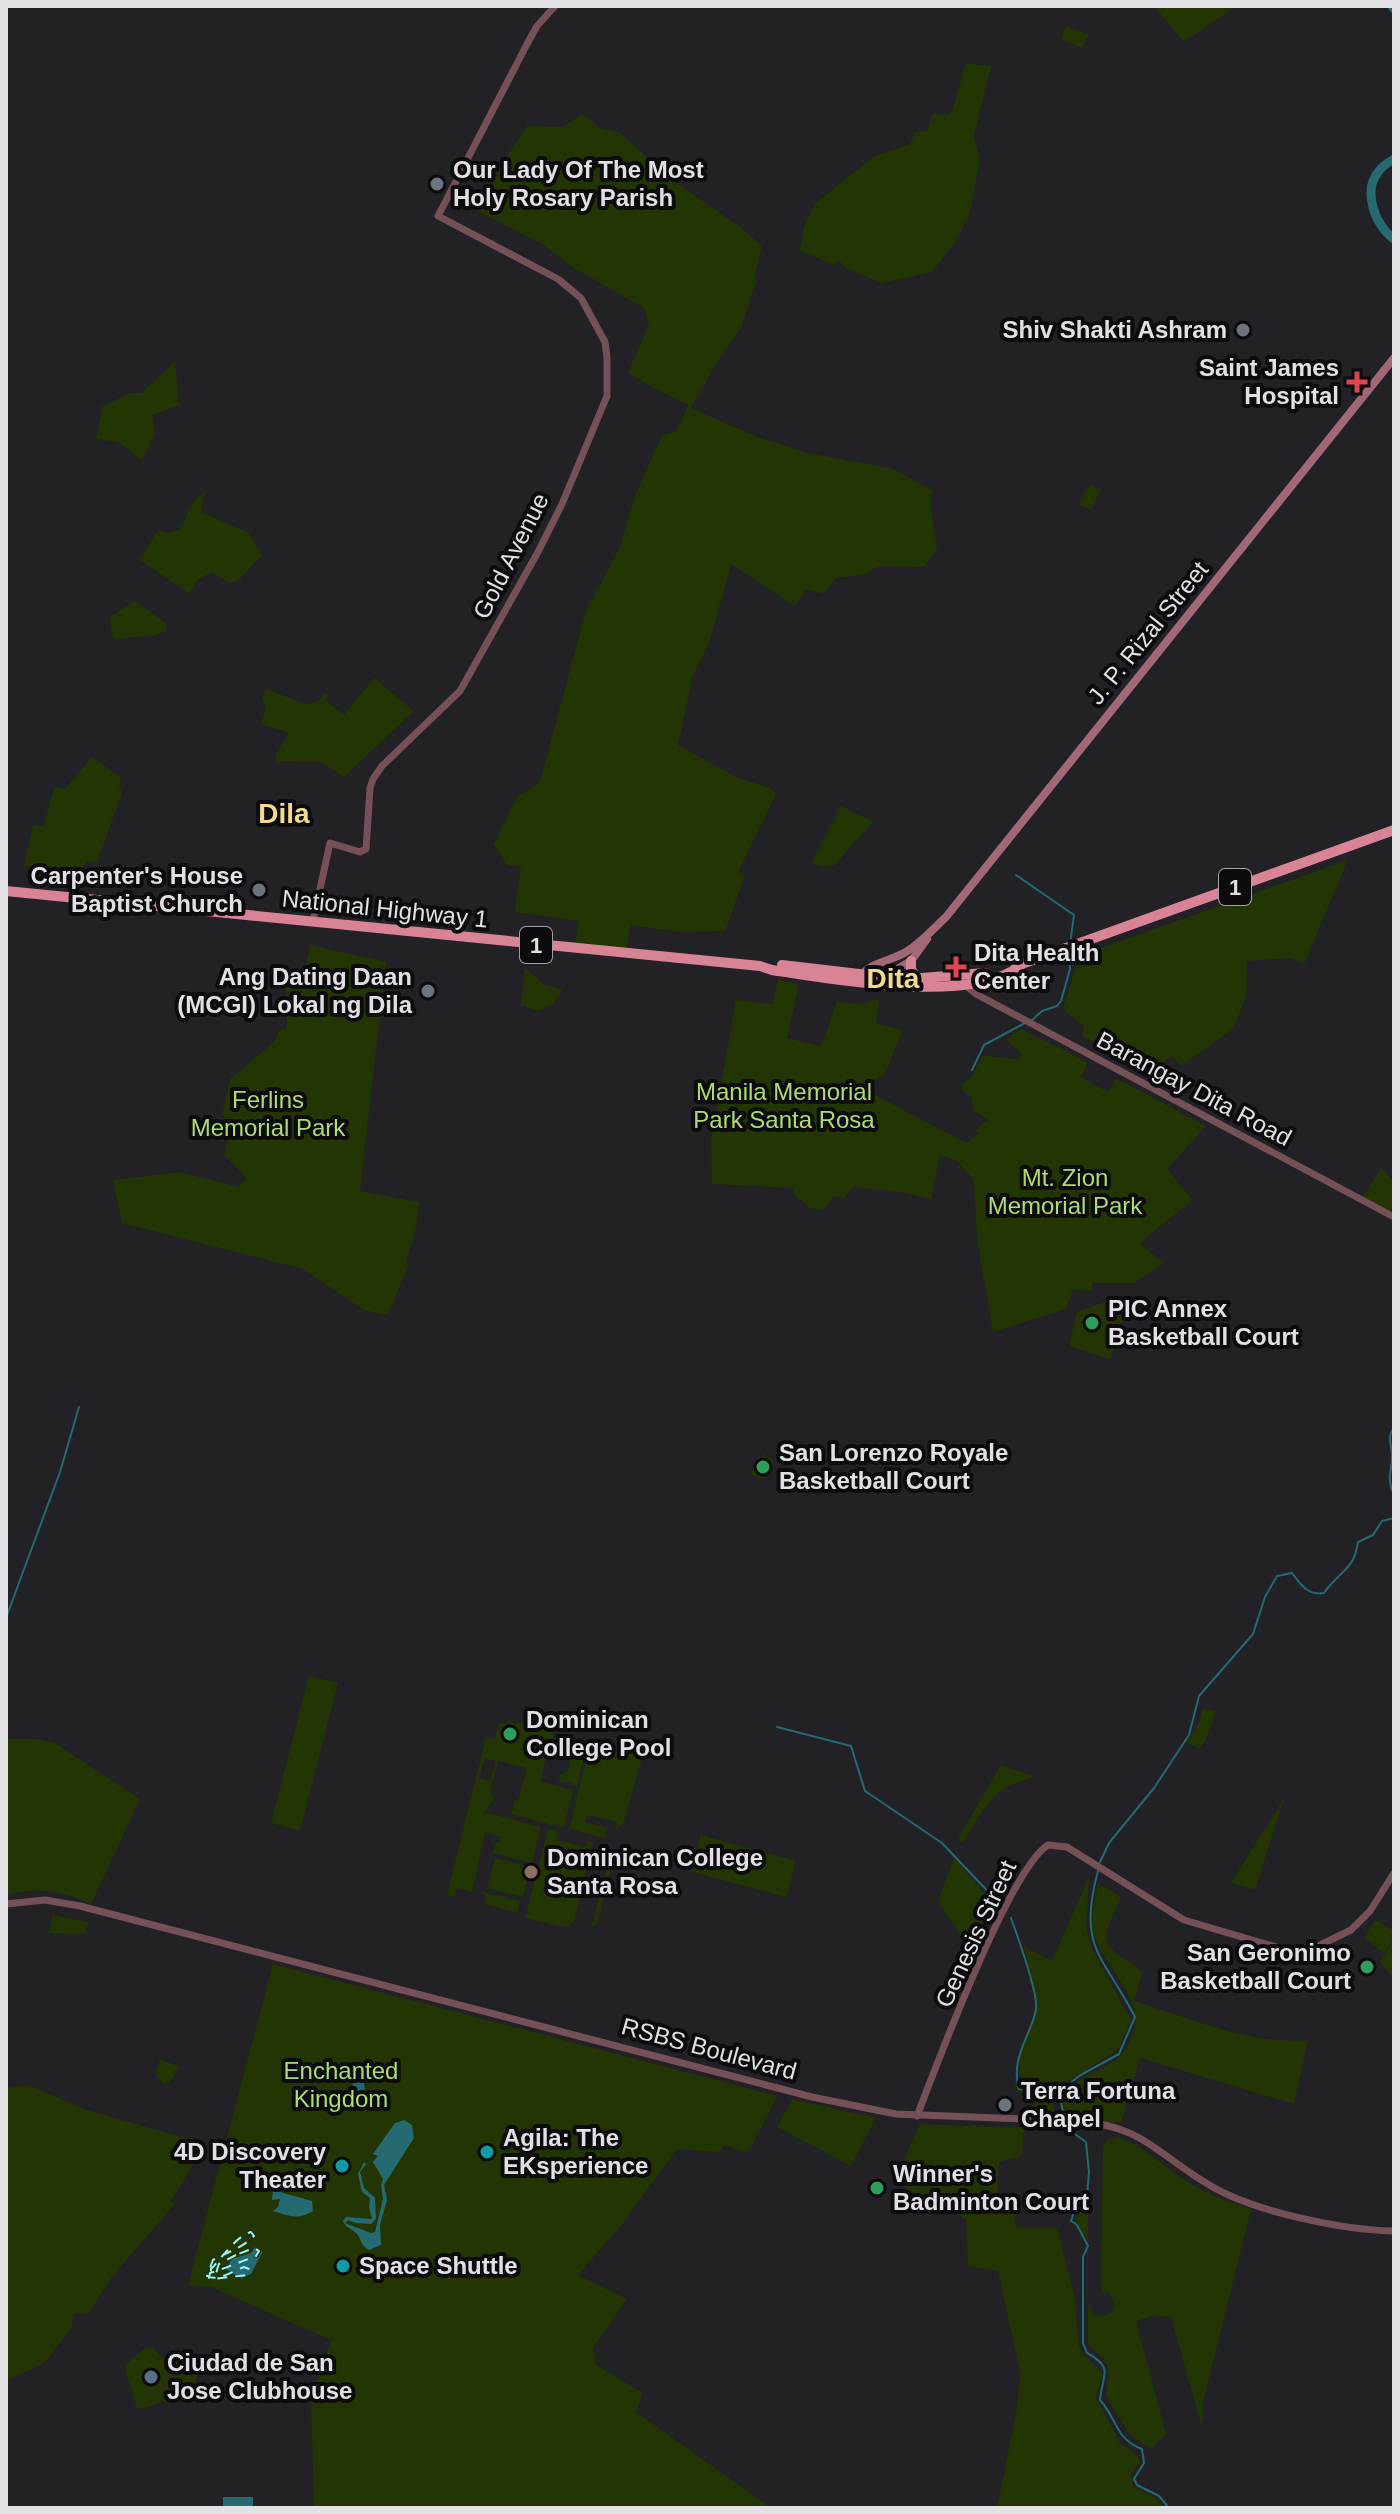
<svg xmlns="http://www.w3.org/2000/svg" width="1400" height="2514" font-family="Arial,sans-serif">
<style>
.green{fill:#233503;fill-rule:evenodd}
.water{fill:#246a70}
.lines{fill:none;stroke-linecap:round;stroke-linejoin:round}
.stream{stroke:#246a70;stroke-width:2}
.river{stroke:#246a70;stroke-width:9}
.ferry{stroke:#9bf4fd;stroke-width:2;stroke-dasharray:10 8;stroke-linecap:butt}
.tertiary{stroke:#755057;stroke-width:7}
.secondary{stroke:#a36875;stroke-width:8}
.trunk{stroke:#d88496;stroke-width:10}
.worship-dot{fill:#6b7280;stroke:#0c0b0d;stroke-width:3}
.health-dot{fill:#e0444e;stroke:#0c0b0d;stroke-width:3}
.leisure-dot{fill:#2e9e5b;stroke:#0c0b0d;stroke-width:3}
.education-dot{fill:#8d6e63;stroke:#0c0b0d;stroke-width:3}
.culture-dot{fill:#0f9aa8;stroke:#0c0b0d;stroke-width:3}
.service-dot{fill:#5c6f8a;stroke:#0c0b0d;stroke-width:3}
.labels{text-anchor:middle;stroke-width:8;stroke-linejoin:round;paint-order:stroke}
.shield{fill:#0c0b0d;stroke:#a1a0a4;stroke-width:2}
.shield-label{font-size:22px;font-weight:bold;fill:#e1e0e4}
.poi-label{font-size:24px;font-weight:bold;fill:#e1e0e4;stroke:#0c0b0d;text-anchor:start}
.street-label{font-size:24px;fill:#e1e0e4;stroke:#0c0b0d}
.park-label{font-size:24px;fill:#aedc72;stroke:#0c0b0d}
.quarter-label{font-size:28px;font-weight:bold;fill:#f4da8d;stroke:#0c0b0d}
</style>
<rect width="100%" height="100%" fill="#222126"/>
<g class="green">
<polygon points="1154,6 1236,6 1184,42"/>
<polygon points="1066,26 1088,35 1082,48 1061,39"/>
<polygon points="966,63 991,66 974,136 980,160 969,216 955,242 932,272 881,283 846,268 838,260 835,265 800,251 804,226 815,204 873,157 910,144 915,132 927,131 932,114 948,115 953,109"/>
<polygon points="582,114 602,129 619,132 672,180 739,226 762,246 755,275 756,282 741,328 717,362 691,408 757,437 804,452 894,469 933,491 930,501 937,549 924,567 879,566 862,575 836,578 823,594 806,589 795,606 731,564 709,644 693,675 678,745 736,777 770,788 776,794 739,870 744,879 725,931 681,932 630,925 627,949 575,944 579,921 515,912 521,867 507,865 494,844 517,797 538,784 541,778 586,611 620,547 635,496 662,435 676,432 689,405 653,388 628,372 649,325 644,308 572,267 542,244 478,211 506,158 527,126 563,127"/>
<polygon points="175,362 179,405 152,415 155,434 142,460 118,442 96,439 102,407 130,393 141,393"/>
<polygon points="1090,484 1101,489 1091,510 1079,504"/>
<polygon points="205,491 201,512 249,533 262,555 238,581 229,583 212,572 197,580 190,594 140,560 155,534 160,530 168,533 179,530 194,501"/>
<polygon points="135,601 166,623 166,631 156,635 116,639 112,636 110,617"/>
<polygon points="374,678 414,711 344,777 321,762 283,761 277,764 275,756 289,733 261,724 266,708 262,698 266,689 308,705 320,700 323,693 329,695 326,701 344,715"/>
<polygon points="92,757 121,778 119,788 123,790 97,862 87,861 80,872 76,872 24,866 33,825 44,826 54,787 65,789"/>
<path d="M841,806L874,822C866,830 857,838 850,847C836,863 836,872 812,863Z"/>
<polygon points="1348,860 1304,964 1291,958 1247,961 1246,996 1233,1029 1181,1066 1172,1056 1160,1065 1143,1053 1129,1059 1082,1036 1084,1026 1063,1009 1079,956"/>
<polygon points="310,945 386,962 360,1191 419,1202 416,1228 406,1262 409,1264 389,1312 386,1315 364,1310 303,1269 122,1223 113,1180 179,1172 239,1187 247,1178 224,1155 230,1130 222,1115 230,1079 274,1042 280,1030 287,1028 286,986 277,977 303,979"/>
<polygon points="525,968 543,984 563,990 553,1004 538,1011 521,1005"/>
<polygon points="778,980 799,984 787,1038 821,1046 837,1002 861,1004 879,999 876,1023 903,1030 884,1075 871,1081 864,1089 966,1143 979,1133 976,1131 982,1123 990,1121 973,1110 972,1097 963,1091 962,1084 972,1076 983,1055 1019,1060 1022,1054 1006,1040 1021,1029 1088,1062 1081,1077 1108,1092 1116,1078 1206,1126 1167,1169 1193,1200 1139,1243 1164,1263 1134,1283 1093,1283 1091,1291 1073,1290 1066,1309 993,1332 977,1240 974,1180 957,1161 940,1155 931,1199 906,1193 853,1187 844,1198 834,1196 823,1210 808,1207 794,1194 794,1188 714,1184 712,1182 711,1141 736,1000 772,1004"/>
<polygon points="1381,1168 1394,1182 1394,1206 1389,1211 1363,1197"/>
<polygon points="1110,1300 1130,1301 1132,1304 1117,1329 1112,1357 1109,1359 1069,1346 1077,1312"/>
<polygon points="763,1454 774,1461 762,1480 751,1474"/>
<polygon points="309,1676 338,1683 300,1831 271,1823"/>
<polygon points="1203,1708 1216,1711 1206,1740 1199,1749 1187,1742 1198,1725"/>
<path d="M510,1721L515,1723V1727L517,1722L554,1731L540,1781L573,1790L564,1828L511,1814L515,1800L518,1801L527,1768L498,1761L490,1792L494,1799L484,1812L541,1827L532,1863L493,1853L496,1842L499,1843L501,1837L485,1832L472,1892L457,1888L455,1897L447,1895L486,1737L495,1739L499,1723L508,1725ZM485,1758L496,1761L490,1781L479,1778Z"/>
<path d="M6,1739H36L53,1742L140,1799L91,1904C63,1891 37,1886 6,1895Z"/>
<polygon points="575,1741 587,1744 577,1786 571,1785 571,1782 559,1782 560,1775 568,1771"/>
<polygon points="602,1744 643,1755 623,1824 615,1830 617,1822 587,1815 585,1822 607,1828 604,1838 569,1829 588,1753 599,1756"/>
<path d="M1001,1765L1034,1776C1026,1780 1017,1782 1009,1786C988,1797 975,1823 963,1843L958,1838Z"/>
<polygon points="1284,1798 1255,1890 1231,1883"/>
<polygon points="548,1829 558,1831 556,1840 586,1847 588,1841 593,1842 574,1922 564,1927 525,1918"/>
<polygon points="701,1835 796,1861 786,1897 692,1872"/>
<polygon points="612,1848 616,1849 597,1924 591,1928"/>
<polygon points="495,1858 531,1867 523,1897 487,1888"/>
<polygon points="954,1858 993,1903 972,1953 938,1901"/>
<polygon points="1089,1877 1086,1927 1091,1947 1131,2020 1118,2050 1042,2097 1052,2101 1056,2117 1012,2116 1027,2109 1041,2098 1017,2092 1014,2087 1020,2082 1019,2059 1038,2006 1024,1946 1052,1961"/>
<path d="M1098,1883L1121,1897C1100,1946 1098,1942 1143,1971L1134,2001C1190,2018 1249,2045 1308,2040L1294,2104L1140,2058L1121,2123L1066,2118C1064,2113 1060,2106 1061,2100C1064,2083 1106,2068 1119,2057C1126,2051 1131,2039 1134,2030C1144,1998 1101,1964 1093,1931C1090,1916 1096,1898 1098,1883Z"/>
<polygon points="483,1892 520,1901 517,1913 484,1904 486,1896 483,1894"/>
<polygon points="52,1915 89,1922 85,1934 50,1933"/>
<polygon points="1375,1920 1394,1931 1394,1938 1384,1953 1364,1938"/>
<polygon points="1394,1940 1394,1979 1380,1961"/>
<polygon points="273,1964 777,2096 748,2153 725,2145 719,2152 677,2149 623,2223 578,2275 627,2299 593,2348 596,2365 643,2393 636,2412 771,2508 314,2508 311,2401 331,2340 211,2287 188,2285"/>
<polygon points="160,2059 180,2067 169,2083 163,2083 156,2075"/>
<polygon points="28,2085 84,2109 206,2144 171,2201 174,2205 111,2278 88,2314 73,2314 72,2328 44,2363 6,2381 6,2088"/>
<polygon points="792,2099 876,2118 851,2166 777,2127"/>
<polygon points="920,2124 1024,2128 1022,2156 999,2162 997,2204 1013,2206 1016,2228 1057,2228 1074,2295 1079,2346 1084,2355 1100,2370 1102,2376 1096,2397 1120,2443 1138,2456 1139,2463 1131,2475 1133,2487 1155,2497 1164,2508 997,2508 1017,2408 1020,2372 998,2271 968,2266 966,2219 914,2193 900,2184 904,2159"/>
<path d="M1119,2137C1146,2148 1164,2167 1188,2182C1208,2195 1229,2202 1251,2209L1203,2403L1202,2427L1171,2317L1151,2316L1136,2321L1166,2434L1151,2449L1129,2434L1106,2396C1108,2363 1115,2368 1088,2344L1087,2240C1069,2221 1072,2220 1088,2200V2304L1094,2315L1106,2316L1112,2311L1115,2304L1109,2293L1101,2291L1103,2146L1106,2141Z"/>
<polygon points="145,2348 153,2348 162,2358 176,2356 201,2367 192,2389 187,2394 142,2409 137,2408 125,2369 127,2363"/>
</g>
<g class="water">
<polygon points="334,2072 354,2075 364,2082 366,2104 360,2106 357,2091 352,2083 335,2081 330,2077"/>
<path d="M404,2120L412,2125L414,2138L384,2185L387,2200L380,2225L381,2245L369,2250C360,2246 362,2238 355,2232C350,2228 346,2228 343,2221L346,2217L372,2219L369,2208L370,2198L362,2192L358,2174L364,2162L366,2164L360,2172L364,2188L375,2198L376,2219L371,2224L356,2223L348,2220L345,2223L371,2233L375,2232L383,2199L381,2185L383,2179L373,2162L378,2156L373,2154L395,2123Z"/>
<path d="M273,2190L312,2201L313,2211C297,2221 287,2215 273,2211L278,2207L280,2199L272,2200Z"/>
<polygon points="255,2247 258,2252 254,2258 259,2257 262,2250 262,2253 251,2274 241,2278 226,2269 232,2259 251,2253"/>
<polygon points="223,2497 253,2497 253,2507 223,2508"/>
</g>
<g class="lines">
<g class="stream">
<polyline points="6,8 7,6"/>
<polyline points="1016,875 1074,915 1070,944"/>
<polyline points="1031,1021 1042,1011 1057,1006 1061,1001 1070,969 1069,950"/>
<polyline points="972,1070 984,1045 1025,1023"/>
<path d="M1394,1427C1387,1438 1391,1442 1392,1454C1393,1473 1385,1473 1394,1495"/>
<polyline points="6,1618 60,1472 79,1407"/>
<polyline points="777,1727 851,1746 865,1791 942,1843 997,1901"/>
<path d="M1100,1862L1109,1843L1154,1788L1189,1735L1199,1696L1253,1634L1265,1597L1277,1576L1292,1573C1301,1585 1308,1596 1324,1593C1340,1570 1354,1571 1358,1542L1373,1535L1382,1521L1394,1518"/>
<path d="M1011,1918C1017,1935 1039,1994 1036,2010C1030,2037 1010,2059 1019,2089L1057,2092"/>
<path d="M1064,2117L1059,2092L1079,2076L1119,2054L1135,2017C1103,1955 1077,1948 1098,1871"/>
<path d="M1067,2123L1072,2132L1086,2142L1089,2172L1087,2197L1074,2211L1071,2221L1077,2225L1088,2246L1083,2257V2343L1087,2353C1115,2368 1102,2375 1100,2400C1117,2419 1116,2440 1142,2449L1144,2463L1134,2479L1137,2485L1159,2496L1169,2508"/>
</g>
<g class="river">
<polyline points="1392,6 1394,9"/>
<path d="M1394,159C1389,162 1382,166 1379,171C1362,190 1375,226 1394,239"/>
</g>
<path class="ferry" d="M236,2255L219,2264C217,2267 218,2271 215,2274L211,2273V2269C222,2258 236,2236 251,2232L254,2236C242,2248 228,2252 213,2260L207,2276C217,2282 233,2271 244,2267L249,2269L247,2275L213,2279L209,2278L210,2273C212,2272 215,2272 217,2271L256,2256L259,2251L254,2248L236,2255"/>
<g class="tertiary">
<polyline points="313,921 330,843 360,852 366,849 370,788 373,779 382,766 460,691 538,552 562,504 607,396 607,357 605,342 581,298 558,279 438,216 526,46 537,26 555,6"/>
<polyline points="964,984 976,994 1394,1217"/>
<path d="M6,1904L45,1900L80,1906L812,2097L896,2114L1075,2121C1144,2125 1157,2155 1211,2186C1255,2212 1343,2230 1394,2231"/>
<path d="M917,2116C937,2064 1009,1870 1048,1845L1067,1847L1184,1920L1283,1949L1316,1947L1351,1930L1370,1911L1394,1873"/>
</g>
<g class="secondary">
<path d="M860,977C870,962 891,961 906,952C921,943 933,929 946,917L1394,358"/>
<polyline points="884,977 911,961 927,939"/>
</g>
<g class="trunk">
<path d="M6,891L760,966L772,970C831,979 971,1005 1020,966"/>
<polyline points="911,961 911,969 917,979"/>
<polyline points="782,965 893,978"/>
<polyline points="1016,966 1394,830"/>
<polyline points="909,979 985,973"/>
</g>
</g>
<g class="worship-dot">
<circle cx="437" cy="184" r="8"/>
<circle cx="1243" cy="330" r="8"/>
<circle cx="259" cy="890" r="8"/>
<circle cx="428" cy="991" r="8"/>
<circle cx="1005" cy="2105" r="8"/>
</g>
<g class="health-dot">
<path d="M1353 370h8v8h8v8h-8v8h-8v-8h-8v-8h8z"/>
<path d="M952 955h8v8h8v8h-8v8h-8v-8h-8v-8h8z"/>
</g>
<g class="leisure-dot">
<circle cx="1092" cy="1323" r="8"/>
<circle cx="763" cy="1467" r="8"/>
<circle cx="510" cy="1734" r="8"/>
<circle cx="1367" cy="1967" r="8"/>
<circle cx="877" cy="2188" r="8"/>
</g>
<circle class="education-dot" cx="531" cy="1872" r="8"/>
<g class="culture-dot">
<circle cx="487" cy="2152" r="8"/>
<circle cx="342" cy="2166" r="8"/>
<circle cx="343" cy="2266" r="8"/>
</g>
<circle class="service-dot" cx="151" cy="2377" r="8"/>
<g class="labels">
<g class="shield">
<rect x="1219" y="869" width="32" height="36" rx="6"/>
<rect x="520" y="927" width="32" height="36" rx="6"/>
</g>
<g class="shield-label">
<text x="1235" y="895">1</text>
<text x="536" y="953">1</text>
</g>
<g class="poi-label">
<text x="453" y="178">Our Lady Of The Most<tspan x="453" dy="28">Holy Rosary Parish</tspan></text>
<text x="1227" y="338" text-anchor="end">Shiv Shakti Ashram</text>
<text x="1339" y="376" text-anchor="end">Saint James<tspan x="1339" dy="28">Hospital</tspan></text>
<text x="243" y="884" text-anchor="end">Carpenter's House<tspan x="243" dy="28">Baptist Church</tspan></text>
<text x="974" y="961">Dita Health<tspan x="974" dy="28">Center</tspan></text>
<text x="412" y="985" text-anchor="end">Ang Dating Daan<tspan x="412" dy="28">(MCGI) Lokal ng Dila</tspan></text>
<text x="1108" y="1317">PIC Annex<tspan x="1108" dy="28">Basketball Court</tspan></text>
<text x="779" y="1461">San Lorenzo Royale<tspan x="779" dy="28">Basketball Court</tspan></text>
<text x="526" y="1728">Dominican<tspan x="526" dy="28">College Pool</tspan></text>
<text x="547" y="1866">Dominican College<tspan x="547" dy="28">Santa Rosa</tspan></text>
<text x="1351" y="1961" text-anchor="end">San Geronimo<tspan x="1351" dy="28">Basketball Court</tspan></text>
<text x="1021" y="2099">Terra Fortuna<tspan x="1021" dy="28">Chapel</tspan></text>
<text x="503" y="2146">Agila: The<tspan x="503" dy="28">EKsperience</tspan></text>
<text x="326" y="2160" text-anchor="end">4D Discovery<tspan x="326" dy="28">Theater</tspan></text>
<text x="893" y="2182">Winner's<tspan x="893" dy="28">Badminton Court</tspan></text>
<text x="359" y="2274">Space Shuttle</text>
<text x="167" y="2371">Ciudad de San<tspan x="167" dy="28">Jose Clubhouse</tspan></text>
</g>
<g class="street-label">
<text transform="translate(511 556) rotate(-63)" y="8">Gold Avenue</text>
<text transform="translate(1148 633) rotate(-51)" y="8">J. P. Rizal Street</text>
<text transform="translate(385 909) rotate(6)" y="8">National Highway 1</text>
<text transform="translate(1194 1089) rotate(28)" y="8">Barangay Dita Road</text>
<text transform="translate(976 1934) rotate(-65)" y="8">Genesis Street</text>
<text transform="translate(709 2049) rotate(15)" y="8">RSBS Boulevard</text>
</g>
<g class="park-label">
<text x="784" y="1100">Manila Memorial<tspan x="784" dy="28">Park Santa Rosa</tspan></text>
<text x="268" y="1108">Ferlins<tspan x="268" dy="28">Memorial Park</tspan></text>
<text x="1065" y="1186">Mt. Zion<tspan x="1065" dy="28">Memorial Park</tspan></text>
<text x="341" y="2079">Enchanted<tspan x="341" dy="28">Kingdom</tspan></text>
</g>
<g class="quarter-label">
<text x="284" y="823">Dila</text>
<text x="893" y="988">Dita</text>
</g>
</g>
<rect width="1400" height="2514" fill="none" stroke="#e1e0e4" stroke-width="16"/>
</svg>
